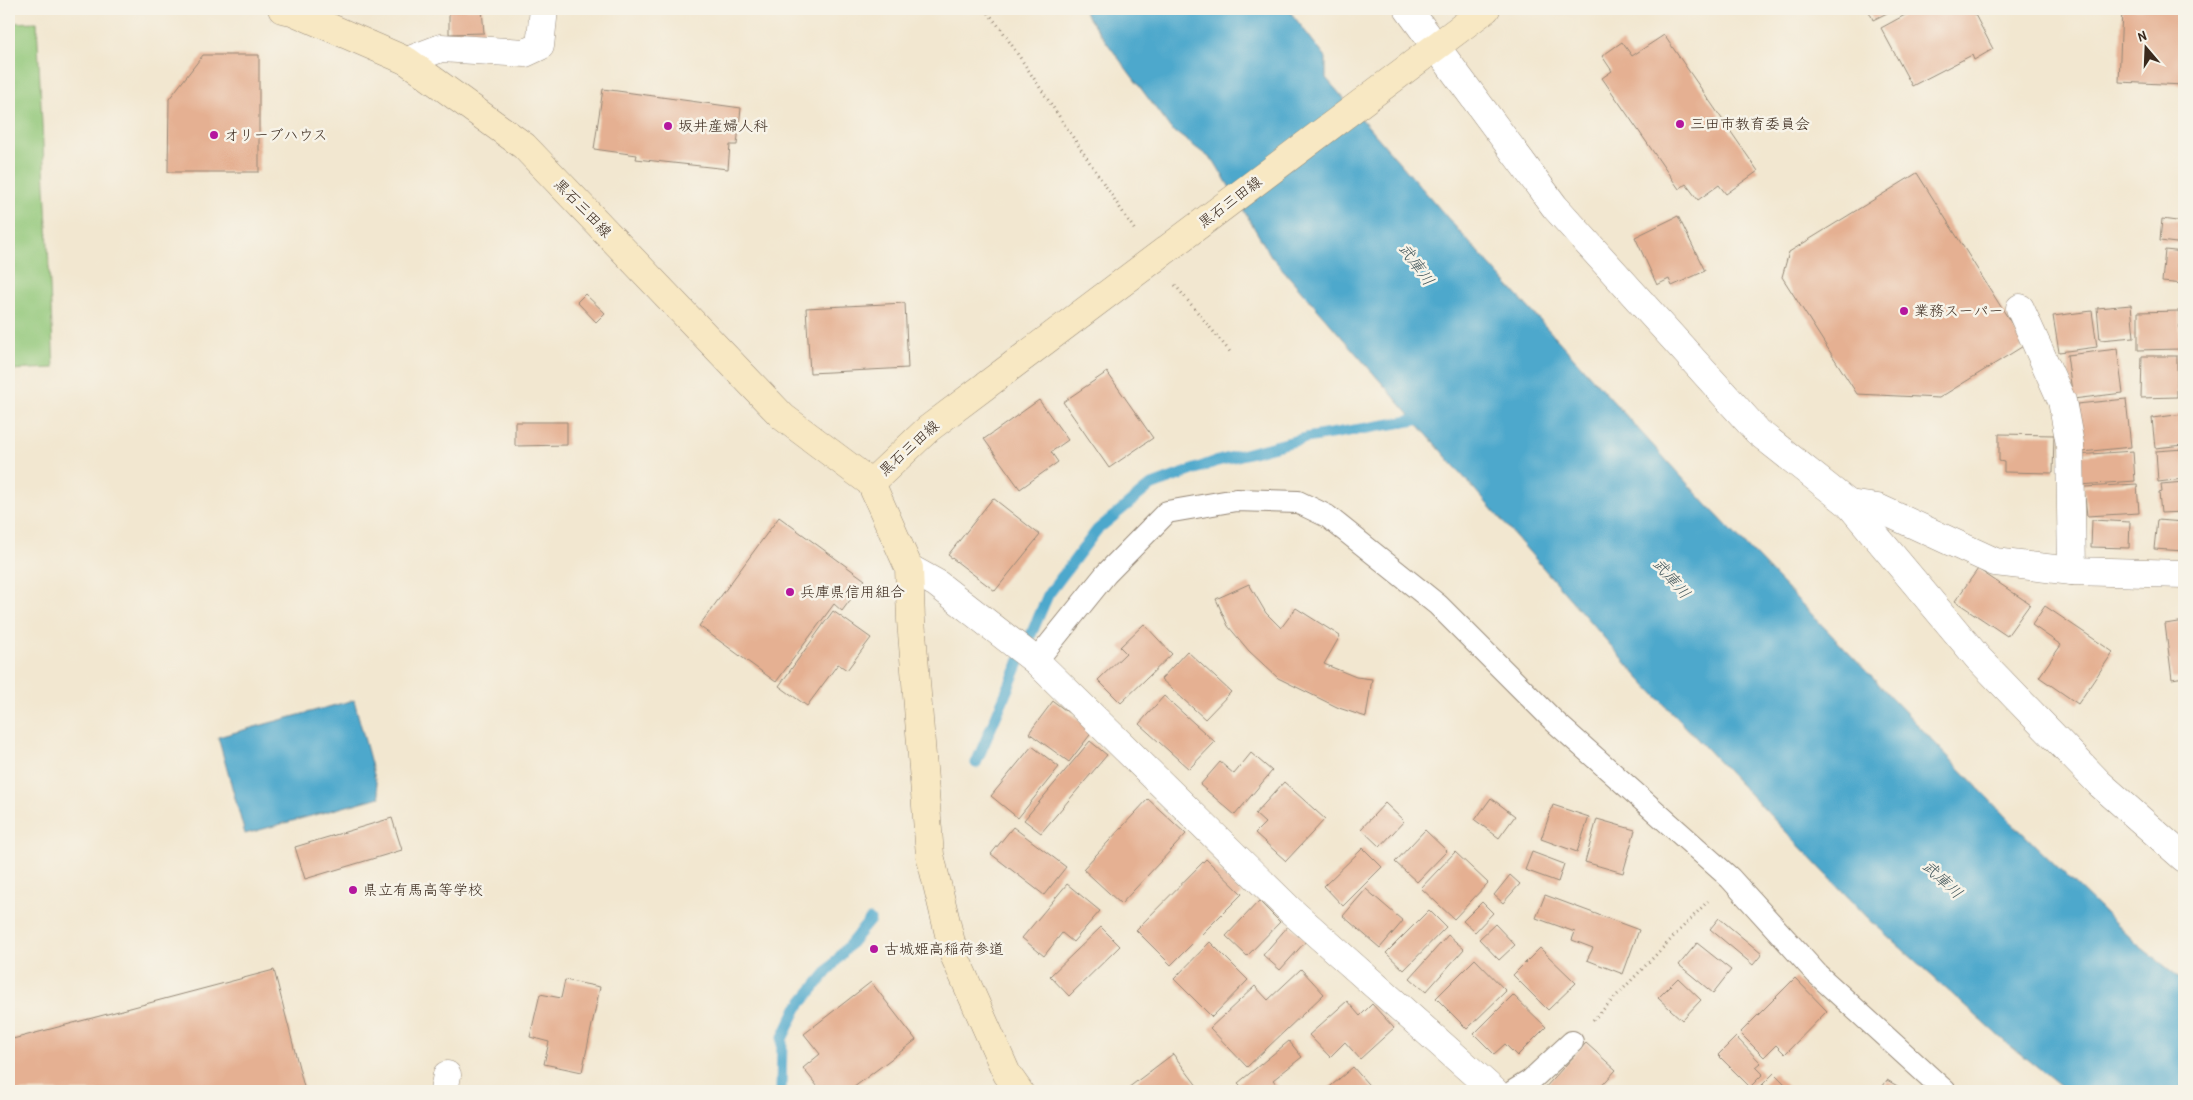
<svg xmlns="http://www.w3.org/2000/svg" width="2193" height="1100" font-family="'Patrick Hand','Klee One',sans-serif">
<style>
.green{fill:#92c779;stroke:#66784c}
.water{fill:#4ea8cc;stroke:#446975}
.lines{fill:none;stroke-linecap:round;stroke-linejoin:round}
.stream{stroke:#4ea8cc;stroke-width:11}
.building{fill:#e5b092}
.lane-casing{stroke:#968877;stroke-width:24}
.street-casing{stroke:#968877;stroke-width:29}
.secondary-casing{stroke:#968877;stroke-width:29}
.path{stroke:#968877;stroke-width:3;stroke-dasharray:1 4;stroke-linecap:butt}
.lane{stroke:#fff;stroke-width:22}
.street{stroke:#fff;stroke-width:28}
.secondary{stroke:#f8e8c3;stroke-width:28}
.poi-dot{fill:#b5179e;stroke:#f7f3e8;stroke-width:2}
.labels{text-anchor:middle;stroke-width:5;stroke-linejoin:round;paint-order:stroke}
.poi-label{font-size:15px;fill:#3b2a1e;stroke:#f7f3e8;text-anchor:start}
.street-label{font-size:15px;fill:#3b2a1e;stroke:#f7f3e8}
.water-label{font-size:16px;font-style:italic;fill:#42565b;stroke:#f7f3e8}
</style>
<rect width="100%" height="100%" fill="#f7f3e8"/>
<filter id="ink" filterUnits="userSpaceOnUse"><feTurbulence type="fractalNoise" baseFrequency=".02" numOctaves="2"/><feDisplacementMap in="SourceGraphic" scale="10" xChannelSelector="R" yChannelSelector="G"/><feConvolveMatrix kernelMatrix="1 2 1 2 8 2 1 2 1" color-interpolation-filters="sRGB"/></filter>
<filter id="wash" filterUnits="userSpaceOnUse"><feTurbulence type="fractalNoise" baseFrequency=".0096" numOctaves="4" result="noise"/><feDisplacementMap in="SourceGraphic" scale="20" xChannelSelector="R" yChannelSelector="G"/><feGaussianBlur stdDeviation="1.12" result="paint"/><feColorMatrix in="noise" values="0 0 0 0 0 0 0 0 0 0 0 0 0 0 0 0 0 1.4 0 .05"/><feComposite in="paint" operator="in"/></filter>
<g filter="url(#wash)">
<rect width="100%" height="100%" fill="#f2e7d0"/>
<polygon class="green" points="37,22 54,368 9,370 9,23"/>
<g class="water">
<polygon points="1082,9 1288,9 1326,58 1326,78 1460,232 1706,504 2006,817 2138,945 2184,981 2184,1091 2066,1091 2003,1040 1871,921 1640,679 1271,256 1214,161 1171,129"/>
<polygon points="354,700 380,797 245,834 218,737"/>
</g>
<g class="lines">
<g class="stream">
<polyline points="976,763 1048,595 1097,530 1150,486 1214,462 1306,438 1428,418"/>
<polyline points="781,1091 782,1039 797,1008 870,920"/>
</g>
</g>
<g id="blocks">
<g class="building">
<polygon points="449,9 482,9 484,33 449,34"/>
<polygon points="1868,9 1895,9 1873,20"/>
<polygon points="1916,9 1972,9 1993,49 1974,60 1972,55 1912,86 1881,28"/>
<polygon points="2122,9 2184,9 2184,85 2119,82"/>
<polygon points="1664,35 1758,171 1726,194 1719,185 1698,200 1686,184 1679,189 1602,78 1612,71 1602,56 1622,42 1632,56"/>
<polygon points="203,55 259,55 259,172 168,172 169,99"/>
<polygon points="603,89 741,108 737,145 730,145 728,169 636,159 637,155 594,149"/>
<polygon points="1917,173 2025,345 1939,398 1857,394 1782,277 1789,252"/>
<polygon points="1678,216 1705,271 1672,286 1669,279 1657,285 1635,237"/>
<polygon points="2162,219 2184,222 2184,244 2160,241"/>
<polygon points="2165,250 2184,252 2184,284 2162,282"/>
<polygon points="585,294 605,313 596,322 577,302"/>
<polygon points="905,303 908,368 810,373 806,308"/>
<polygon points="2131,305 2134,337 2100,340 2097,308"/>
<polygon points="2092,311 2097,347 2059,352 2053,316"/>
<polygon points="2179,311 2180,349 2138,350 2138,312"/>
<polygon points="2117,349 2123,393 2073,399 2067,355"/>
<polygon points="2142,356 2177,356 2177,397 2141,398"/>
<polygon points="1107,372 1153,438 1109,468 1063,402"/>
<polygon points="2126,399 2131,447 2082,452 2077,404"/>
<polygon points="1039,400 1068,440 1051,452 1058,462 1020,489 984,439"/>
<polygon points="2184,414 2184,445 2155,448 2152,418"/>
<polygon points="515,422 567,422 567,445 515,446"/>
<polygon points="1999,434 2054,435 2053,473 2004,472 2004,462 1999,461"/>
<polygon points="2184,449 2184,479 2158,482 2156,451"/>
<polygon points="2133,451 2135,481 2080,485 2077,455"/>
<polygon points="2184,482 2184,512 2161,513 2159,493 2162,492 2161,484"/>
<polygon points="2137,484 2139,513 2087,516 2084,487"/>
<polygon points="993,498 1040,535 995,591 948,555"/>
<polygon points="779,517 865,580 842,611 834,604 776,682 699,626"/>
<polygon points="2092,520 2130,522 2129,548 2091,547"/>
<polygon points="2157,520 2184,522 2184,551 2154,549"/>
<polygon points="1978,569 2030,604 2007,636 1955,601"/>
<polygon points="1249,584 1266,613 1281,628 1296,608 1340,636 1324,664 1356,677 1372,679 1366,717 1339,708 1278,678 1249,651 1228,626 1216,599"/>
<polygon points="2045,606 2113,652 2078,704 2039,677 2061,645 2032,625"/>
<polygon points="833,611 871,638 847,670 838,664 807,706 779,686"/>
<polygon points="2184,621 2184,677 2172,679 2165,624"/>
<polygon points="1144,624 1172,654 1121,703 1098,680 1126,653 1120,647"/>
<polygon points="1187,651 1231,692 1205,719 1161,679"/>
<polygon points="1164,696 1215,742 1189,769 1139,724"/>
<polygon points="1053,701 1093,731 1069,762 1029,733"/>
<polygon points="1090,741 1107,755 1041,833 1024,820"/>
<polygon points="1032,746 1059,767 1018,818 991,796"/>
<polygon points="1251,753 1272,771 1235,815 1200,785 1220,762 1234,774"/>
<polygon points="1284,782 1325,819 1286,861 1255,833 1265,823 1255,814"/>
<polygon points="1491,798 1515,816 1499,838 1475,820"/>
<polygon points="1148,799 1186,834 1121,904 1083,869"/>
<polygon points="1385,803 1404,821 1380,847 1361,829"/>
<polygon points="1553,805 1589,817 1577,852 1541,839"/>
<polygon points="392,818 402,850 305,879 295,847"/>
<polygon points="1597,819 1635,830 1623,873 1585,862"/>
<polygon points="1013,827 1066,867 1044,895 991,854"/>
<polygon points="1425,830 1447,851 1417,882 1395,862"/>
<polygon points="1363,848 1382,867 1343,906 1324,886"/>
<polygon points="1455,852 1488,883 1454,919 1421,888"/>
<polygon points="1532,852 1564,864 1558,882 1525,870"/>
<polygon points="1206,859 1242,894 1171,965 1136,930"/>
<polygon points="1510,875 1520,884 1503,903 1494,895"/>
<polygon points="1067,884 1100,911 1073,942 1062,933 1044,956 1022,938"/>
<polygon points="1366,889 1403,921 1380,948 1343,916"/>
<polygon points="1545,895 1639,930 1623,974 1587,960 1593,948 1572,940 1575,932 1536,918"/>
<polygon points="1259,901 1280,922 1247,956 1226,936"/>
<polygon points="1482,902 1493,913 1475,932 1463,921"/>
<polygon points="1429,910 1446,927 1404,970 1386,953"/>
<polygon points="1719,918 1762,954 1753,965 1710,929"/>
<polygon points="1495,924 1515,945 1499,960 1479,939"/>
<polygon points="1289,925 1306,941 1280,970 1263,955"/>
<polygon points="1101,927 1120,946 1069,996 1050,976"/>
<polygon points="1448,935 1464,949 1426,992 1410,978"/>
<polygon points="1210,942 1248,980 1212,1017 1174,979"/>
<polygon points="1697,943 1731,970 1713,993 1679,965"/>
<polygon points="1540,948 1576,983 1548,1010 1513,975"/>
<polygon points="1475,959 1506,991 1467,1029 1436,998"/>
<polygon points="1301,969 1324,994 1247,1067 1210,1028 1255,986 1268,1000"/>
<polygon points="274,970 305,1091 9,1091 9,1040"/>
<polygon points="1678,978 1701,1000 1682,1020 1658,998"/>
<polygon points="1795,978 1827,1011 1785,1054 1776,1045 1764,1057 1740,1033"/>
<polygon points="565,980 600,987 582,1072 544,1064 549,1042 530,1037 540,994 561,998"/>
<polygon points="871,982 916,1040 849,1091 821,1091 803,1068 820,1054 804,1034"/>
<polygon points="1513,995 1546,1027 1517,1056 1505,1044 1494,1054 1474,1034"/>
<polygon points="1347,1001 1360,1016 1372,1004 1394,1028 1360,1059 1345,1042 1330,1057 1309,1035"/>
<polygon points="1736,1037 1761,1063 1756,1067 1763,1074 1750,1087 1718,1055"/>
<polygon points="1289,1041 1302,1057 1273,1080 1282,1091 1246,1091 1238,1083"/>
<polygon points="1586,1043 1616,1070 1597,1091 1542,1091"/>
<polygon points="1173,1054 1201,1091 1124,1091"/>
<polygon points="1353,1067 1374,1091 1325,1091"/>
<polygon points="1774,1073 1792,1091 1756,1091"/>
<polygon points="1887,1080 1906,1091 1880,1091"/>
</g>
</g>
</g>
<g filter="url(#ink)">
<use href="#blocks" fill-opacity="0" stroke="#968877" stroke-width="1"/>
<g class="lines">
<g class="lane-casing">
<g id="lane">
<polyline points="1036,661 1106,574 1167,512 1236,500 1298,502 1327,516 1438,605 1554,721 1730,878 1817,974 1945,1091"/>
<polyline points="1514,1091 1530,1081 1572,1042"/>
</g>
</g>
<g class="street-casing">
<g id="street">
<polyline points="1408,9 1555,207 1758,432 1849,504 1978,658 2100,784 2184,858"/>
<polyline points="407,61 441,48 525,53 540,46 544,9"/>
<polyline points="2020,308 2062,401 2070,444 2072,571"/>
<polyline points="1849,504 1878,508 1995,562 2072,571 2184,574"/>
<polyline points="909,568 936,583 1036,661 1289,909 1494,1091"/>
<polyline points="444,1091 447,1075"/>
</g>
</g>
<g class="secondary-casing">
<g id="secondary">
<polyline points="282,9 292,11 407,61 524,146 783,417 871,483 909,568 911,620 930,855 954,955 1007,1074 1019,1091"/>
<polyline points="871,483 928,429 1486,9"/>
</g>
</g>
<g class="path">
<polyline points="985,9 1001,29 1136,232"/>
<polyline points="1175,285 1231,353"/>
<polyline points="1593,1020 1708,901"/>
</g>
<use href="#lane" class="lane"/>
<use href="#street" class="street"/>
<use href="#secondary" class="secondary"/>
</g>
</g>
<g class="poi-dot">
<circle cx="1680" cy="124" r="5"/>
<circle cx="668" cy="126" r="5"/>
<circle cx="214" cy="135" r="5"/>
<circle cx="1904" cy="311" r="5"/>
<circle cx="790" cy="592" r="5"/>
<circle cx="353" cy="890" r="5"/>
<circle cx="874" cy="949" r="5"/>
</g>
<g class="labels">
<g class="poi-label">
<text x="1690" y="129">三田市教育委員会</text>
<text x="678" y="131">坂井産婦人科</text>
<text x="224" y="140">オリーブハウス</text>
<text x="1914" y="316">業務スーパー</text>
<text x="800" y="597">兵庫県信用組合</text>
<text x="363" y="895">県立有馬高等学校</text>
<text x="884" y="954">古城姫高稲荷参道</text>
</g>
<g class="street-label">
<text transform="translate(1230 202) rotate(-37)" y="5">黒石三田線</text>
<text transform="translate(583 208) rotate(46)" y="5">黒石三田線</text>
<text transform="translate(909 448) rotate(-42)" y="5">黒石三田線</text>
</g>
<g class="water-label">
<text transform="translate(1417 264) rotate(54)" y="6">武庫川</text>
<text transform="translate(1672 578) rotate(49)" y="6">武庫川</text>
<text transform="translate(1943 879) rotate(43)" y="6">武庫川</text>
</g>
</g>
<rect width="2193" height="1100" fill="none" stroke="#f7f3e8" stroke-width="30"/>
<g transform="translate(2146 48) rotate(341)" stroke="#f7f3e8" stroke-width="4" paint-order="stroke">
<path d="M0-4L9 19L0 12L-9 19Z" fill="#3b2a1e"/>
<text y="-8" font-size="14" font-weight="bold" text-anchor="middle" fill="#3b2a1e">N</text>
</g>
</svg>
